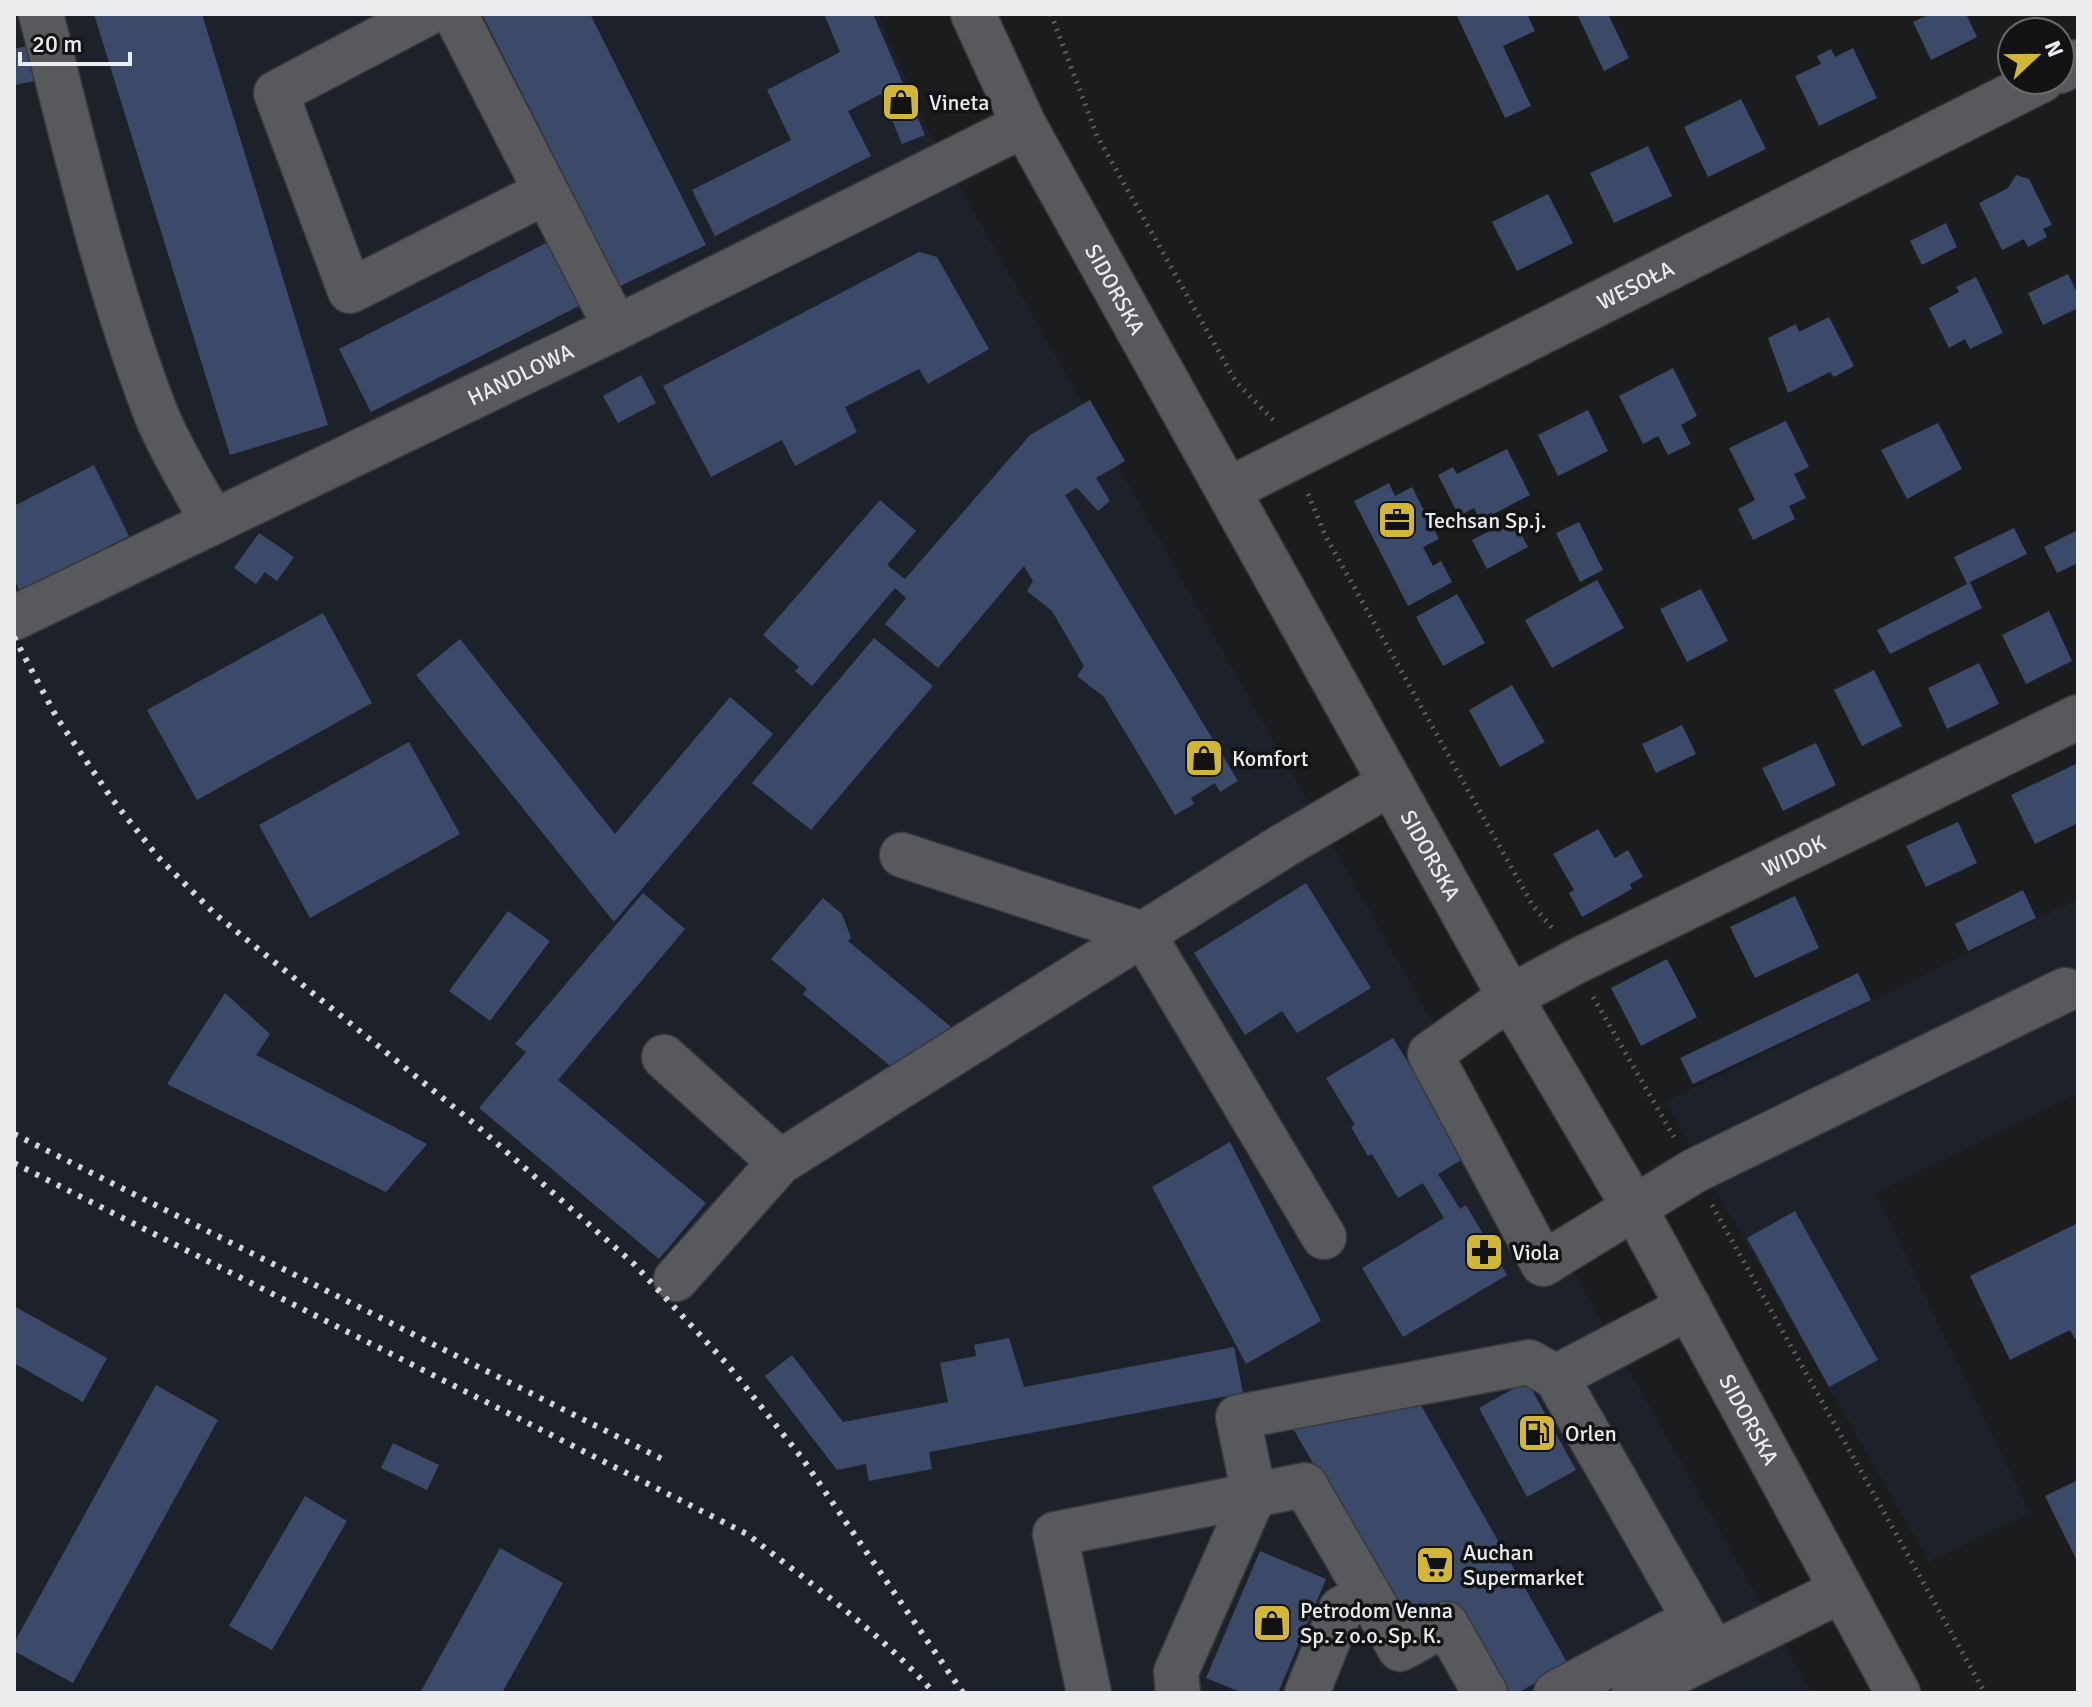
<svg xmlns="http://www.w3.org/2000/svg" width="2092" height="1707" font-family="Signika,sans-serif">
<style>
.built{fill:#1d2129}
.building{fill:#3c4a6a}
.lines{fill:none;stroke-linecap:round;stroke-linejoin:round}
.minor-casing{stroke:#38393b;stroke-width:47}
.path{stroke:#5c5e60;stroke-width:5;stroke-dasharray:2 6;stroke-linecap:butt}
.minor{stroke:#57595c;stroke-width:44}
.rail{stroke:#d4d6d8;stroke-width:6;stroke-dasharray:4 8;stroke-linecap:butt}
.labels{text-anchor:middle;stroke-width:7;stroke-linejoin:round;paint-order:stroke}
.poi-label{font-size:22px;fill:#ebecee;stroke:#111315;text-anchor:start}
.street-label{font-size:22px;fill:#ebecee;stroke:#111315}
</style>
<rect width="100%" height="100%" fill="#1a1c1e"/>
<g class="built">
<polygon points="14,14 878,14 927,128 1812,1693 14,1693"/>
<polygon points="2078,899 2078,1094 1876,1193 2030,1513 1929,1562 1665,1102"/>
</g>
<g class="building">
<polygon points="94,14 202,14 328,425 230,455"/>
<polygon points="482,14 590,14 706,245 620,286"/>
<polygon points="824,14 873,14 925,135 902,144 881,94 848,111 871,156 715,236 692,190 791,140 767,90 840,52"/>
<polygon points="1456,14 1527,14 1535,31 1503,46 1531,106 1505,118"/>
<polygon points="1577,14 1608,14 1629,58 1604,71"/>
<polygon points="1930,14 1966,14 1977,37 1931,60 1913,22"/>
<polygon points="28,46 35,81 14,85 14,49"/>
<polygon points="1853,48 1877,98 1819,126 1795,76 1821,64 1817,56 1831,49 1835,57"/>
<polygon points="1741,99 1766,149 1708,177 1684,127"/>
<polygon points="1648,146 1672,196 1614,223 1590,173"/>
<polygon points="2016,175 2029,179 2052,225 2043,229 2047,237 2028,247 2024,239 2002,250 1979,203 2008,188"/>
<polygon points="1548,194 1573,243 1517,271 1492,222"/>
<polygon points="1946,223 1957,247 1922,265 1910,241"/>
<polygon points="548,242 581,305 371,412 339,349"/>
<polygon points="919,252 937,257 989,349 928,384 919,369 845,407 857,432 795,466 782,440 711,477 663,386"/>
<polygon points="2068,274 2078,295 2078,308 2043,325 2028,293"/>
<polygon points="1976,277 2003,333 1970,349 1965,339 1949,348 1929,308 1959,292 1956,287"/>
<polygon points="1829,317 1854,366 1834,377 1830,372 1788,393 1768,338 1796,324 1799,332"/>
<polygon points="1673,368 1697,416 1681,425 1691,444 1668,455 1658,436 1643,444 1619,396"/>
<polygon points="641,375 656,403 618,423 603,396"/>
<polygon points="1090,400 1125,461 1096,478 1110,501 1098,511 1077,488 1065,495 1238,781 1220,792 1215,783 1191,798 1194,804 1175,815 1104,697 1077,676 1084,666 1052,611 1027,591 1033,581 1024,566 938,668 885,624 906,598 895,588 812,686 795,671 799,667 763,635 880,500 916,531 887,565 905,579 1030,435"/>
<polygon points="1588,410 1608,451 1558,476 1538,435"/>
<polygon points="1786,421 1809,467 1794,474 1806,498 1789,506 1795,519 1753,540 1738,509 1755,500 1729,448"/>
<polygon points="1938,423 1962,469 1907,499 1881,450"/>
<polygon points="1507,449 1530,495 1480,521 1474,508 1459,516 1438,475 1453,467 1457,474"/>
<polygon points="94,465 129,536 20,591 14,579 14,506"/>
<polygon points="1389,483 1395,496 1412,487 1439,539 1423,547 1433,566 1441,561 1452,582 1408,606 1354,501"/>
<polygon points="1513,519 1528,547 1487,569 1472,540"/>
<polygon points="1579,522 1603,570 1580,582 1556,533"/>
<polygon points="2014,528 2027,554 1970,582 1982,608 1890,654 1877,630 1967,584 1954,557"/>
<polygon points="2078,530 2078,563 2057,573 2044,547"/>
<polygon points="259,533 294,557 277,581 265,572 256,584 234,568"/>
<polygon points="1597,580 1624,628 1552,668 1525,620"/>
<polygon points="1701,589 1728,641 1687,662 1660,609"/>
<polygon points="1457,594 1485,643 1443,666 1416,617"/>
<polygon points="2049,611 2072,661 2026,684 2002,635"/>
<polygon points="323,613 372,703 197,800 147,710"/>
<polygon points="874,638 933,686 811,830 752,783"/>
<polygon points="460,639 615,834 730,697 773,734 614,922 416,675"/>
<polygon points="1979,663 1999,704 1947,729 1928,688"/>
<polygon points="1874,670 1902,726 1862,746 1834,690"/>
<polygon points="1512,685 1545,742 1500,767 1469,710"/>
<polygon points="1682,725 1696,754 1656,773 1642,744"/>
<polygon points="409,742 460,834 310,918 259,825"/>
<polygon points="1816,743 1836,785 1783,811 1762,768"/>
<polygon points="2078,763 2078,823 2035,844 2011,795"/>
<polygon points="1958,822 1977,863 1926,887 1906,846"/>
<polygon points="1598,829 1615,858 1628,850 1643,877 1630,884 1632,889 1582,917 1569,893 1574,890 1553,854"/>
<polygon points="1306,883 1371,988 1297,1033 1282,1011 1245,1035 1194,953"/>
<polygon points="2023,890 2036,918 1968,951 1955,924"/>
<polygon points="643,893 685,929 558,1080 706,1203 659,1259 479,1108 526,1052 515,1044"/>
<polygon points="1795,896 1819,948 1755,978 1730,927"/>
<polygon points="823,898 842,914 851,938 848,941 951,1027 941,1039 894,1069 803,994 807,989 771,959"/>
<polygon points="508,911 550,941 490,1021 449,991"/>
<polygon points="1667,959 1697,1017 1641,1046 1611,988"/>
<polygon points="1858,973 1871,1000 1693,1084 1680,1058"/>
<polygon points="225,993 270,1034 256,1055 427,1144 386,1192 167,1084"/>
<polygon points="1393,1038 1421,1083 1423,1082 1465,1158 1438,1174 1460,1209 1466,1205 1507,1275 1403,1337 1362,1268 1444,1218 1423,1183 1398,1198 1372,1154 1368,1156 1351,1127 1355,1125 1326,1078"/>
<polygon points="1230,1142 1321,1321 1246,1364 1152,1187"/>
<polygon points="1795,1211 1878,1360 1829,1387 1747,1238"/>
<polygon points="2078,1223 2078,1338 2075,1339 2070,1330 2010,1360 1970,1276"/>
<polygon points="14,1306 107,1358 83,1402 14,1363"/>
<polygon points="1009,1338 1024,1387 1234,1347 1243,1393 929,1452 932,1469 869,1481 866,1464 837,1470 765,1376 792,1355 843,1422 948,1402 940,1363 976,1356 974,1345"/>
<polygon points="1527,1381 1576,1470 1527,1497 1479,1408"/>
<polygon points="156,1385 218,1420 73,1683 14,1651 14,1643"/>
<polygon points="1418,1400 1568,1664 1518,1693 1498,1693 1410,1632 1291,1425"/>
<polygon points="393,1443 439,1465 427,1490 381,1468"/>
<polygon points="2078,1480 2078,1563 2045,1496"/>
<polygon points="305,1496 347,1521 272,1650 229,1626"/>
<polygon points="500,1548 563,1583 502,1693 420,1693"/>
<polygon points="1260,1551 1326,1579 1278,1693 1243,1693 1206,1678"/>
</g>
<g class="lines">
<g class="minor-casing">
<g id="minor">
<path d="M41,14C75,148 106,284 156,414C171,451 194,487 213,522"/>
<polyline points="426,14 276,93 350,291 544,193"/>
<polyline points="455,14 616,328"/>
<path id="s1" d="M973,14L1024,125L1510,997L1634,1207L1898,1693"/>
<polyline points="2060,71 2078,62"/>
<path id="s2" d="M1228,490L2042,80"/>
<path id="s3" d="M14,618L616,328L1024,125"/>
<polyline points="902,855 1143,934 1324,1237"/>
<path id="s4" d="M2065,990L1694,1171L1543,1264L1430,1054L1510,997L1575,962L2078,717"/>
<polyline points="664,1057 780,1162"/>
<polyline points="676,1279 780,1162 1283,846 1391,783"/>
<polyline points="1689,1307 1556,1377 1714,1653"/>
<polyline points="1089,1693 1055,1534 1305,1485 1400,1649 1446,1624 1485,1693"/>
<polyline points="1178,1693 1176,1672 1254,1495 1238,1417 1529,1362 1556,1377"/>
<polyline points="1307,1693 1341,1609 1368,1594"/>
<polyline points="1556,1693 1695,1619"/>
<polyline points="1634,1693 1842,1590"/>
</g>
</g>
<g class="path">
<polyline points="1051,14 1097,136 1236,382 1276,423"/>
<polyline points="1308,494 1326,537 1533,906 1554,930"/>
<polyline points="1593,997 1674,1137"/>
<polyline points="1712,1205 1985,1693"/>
</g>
<use href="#minor" class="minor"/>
<g class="rail">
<polyline points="14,637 57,718 112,799 158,857 215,914 476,1125 634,1264 728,1365 802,1458 963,1693"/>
<polyline points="14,1134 662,1459"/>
<path d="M14,1163L747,1534C811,1584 880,1632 934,1693"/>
</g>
</g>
<defs>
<g id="shop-square" transform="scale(2)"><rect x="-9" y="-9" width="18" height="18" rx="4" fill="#d2b736" stroke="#111315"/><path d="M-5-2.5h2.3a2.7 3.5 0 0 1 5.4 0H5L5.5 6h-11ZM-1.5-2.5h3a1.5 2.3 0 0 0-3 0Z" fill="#111"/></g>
<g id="office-square" transform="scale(2)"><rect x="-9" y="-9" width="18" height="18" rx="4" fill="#d2b736" stroke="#111315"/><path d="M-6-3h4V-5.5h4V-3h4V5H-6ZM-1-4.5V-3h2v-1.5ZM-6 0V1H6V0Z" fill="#111"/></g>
<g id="pharmacy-square" transform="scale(2)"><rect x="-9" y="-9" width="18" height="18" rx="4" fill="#d2b736" stroke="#111315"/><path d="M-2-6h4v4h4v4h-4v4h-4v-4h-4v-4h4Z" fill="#111"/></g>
<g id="fuel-square" transform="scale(2)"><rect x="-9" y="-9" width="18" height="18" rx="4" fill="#d2b736" stroke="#111315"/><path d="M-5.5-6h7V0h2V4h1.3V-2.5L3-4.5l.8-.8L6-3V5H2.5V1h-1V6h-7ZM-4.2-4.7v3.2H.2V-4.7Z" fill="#111"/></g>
<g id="supermarket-square" transform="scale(2)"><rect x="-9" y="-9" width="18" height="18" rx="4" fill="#d2b736" stroke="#111315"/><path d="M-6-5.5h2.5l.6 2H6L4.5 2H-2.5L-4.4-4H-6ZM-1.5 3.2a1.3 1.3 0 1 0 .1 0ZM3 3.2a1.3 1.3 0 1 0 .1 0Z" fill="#111"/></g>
</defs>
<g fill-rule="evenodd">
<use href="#shop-square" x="901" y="102"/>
<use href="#office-square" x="1397" y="520"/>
<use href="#shop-square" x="1204" y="758"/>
<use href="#pharmacy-square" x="1484" y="1252"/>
<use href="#fuel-square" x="1537" y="1433"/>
<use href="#supermarket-square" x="1435" y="1565"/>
<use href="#shop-square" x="1272" y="1623"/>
</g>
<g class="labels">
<g class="poi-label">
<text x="929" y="110">Vineta</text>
<text x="1425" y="528">Techsan Sp.j.</text>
<text x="1232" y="766">Komfort</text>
<text x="1512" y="1260">Viola</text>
<text x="1565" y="1441">Orlen</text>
<text x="1463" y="1560">Auchan<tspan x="1463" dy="25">Supermarket</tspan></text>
<text x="1300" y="1618">Petrodom Venna<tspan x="1300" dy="25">Sp. z o.o. Sp. K.</tspan></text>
</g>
<g class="street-label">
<text dy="8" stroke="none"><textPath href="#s2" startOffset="456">WESOŁA</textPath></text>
<text dy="8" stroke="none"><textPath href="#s1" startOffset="310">SIDORSKA</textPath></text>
<text dy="8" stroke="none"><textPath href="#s3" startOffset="562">HANDLOWA</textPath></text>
<text dy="8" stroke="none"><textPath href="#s4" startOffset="1244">WIDOK</textPath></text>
<text dy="8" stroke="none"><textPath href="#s1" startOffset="958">SIDORSKA</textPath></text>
<text dy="8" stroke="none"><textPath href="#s1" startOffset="1606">SIDORSKA</textPath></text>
</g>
</g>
<rect width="2092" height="1707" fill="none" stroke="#ebecee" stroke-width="32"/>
<g transform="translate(2036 56) rotate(68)"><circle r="38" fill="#111315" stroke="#686a6c" stroke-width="2"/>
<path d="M0-6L14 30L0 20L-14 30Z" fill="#d2b736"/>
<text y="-12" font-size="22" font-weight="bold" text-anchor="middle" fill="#ebecee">N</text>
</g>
<path d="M20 52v12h110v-12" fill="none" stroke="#ebecee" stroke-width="4"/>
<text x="32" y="52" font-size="24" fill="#ebecee" stroke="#111315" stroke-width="6" paint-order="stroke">20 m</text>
</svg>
